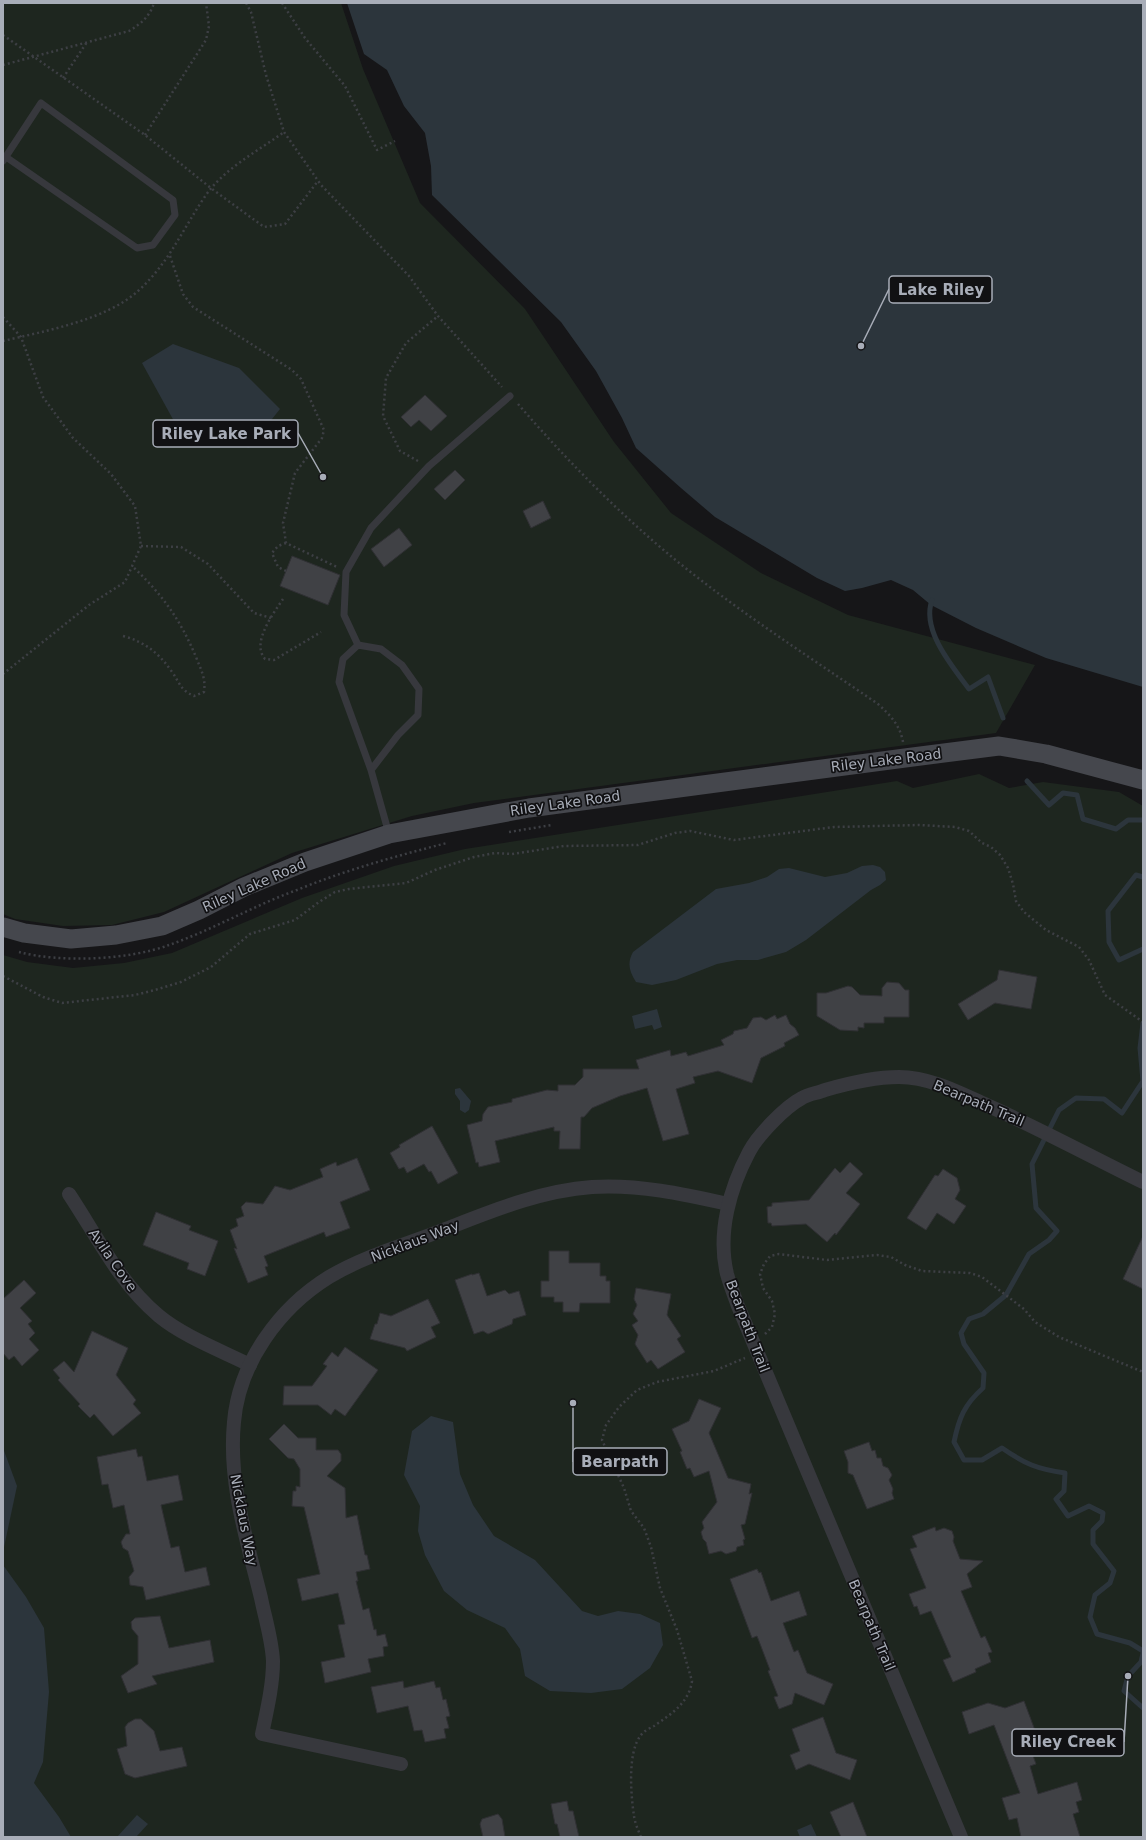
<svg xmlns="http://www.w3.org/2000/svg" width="1146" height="1840" font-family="'DejaVu Sans',sans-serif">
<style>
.green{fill:#1e261f}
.water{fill:#2c353c}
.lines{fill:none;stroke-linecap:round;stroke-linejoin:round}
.stream{stroke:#2c353c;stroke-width:5}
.building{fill:#404145;stroke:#303034}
.path{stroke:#3d3f44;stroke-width:2.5;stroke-dasharray:2 3;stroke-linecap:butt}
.lane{stroke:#37383d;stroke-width:7}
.street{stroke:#37383d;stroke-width:14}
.secondary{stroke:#45474d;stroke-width:19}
.labels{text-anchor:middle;stroke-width:3.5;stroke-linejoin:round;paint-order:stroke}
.street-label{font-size:14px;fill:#a8adb8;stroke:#111113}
.leader{fill:none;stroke:#a8adb8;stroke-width:1.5}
.callout-dot{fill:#a8adb8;stroke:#111113;stroke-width:1.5}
.callout{fill:#111113;stroke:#a8adb8;stroke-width:1.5}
.callout-label{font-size:15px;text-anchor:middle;font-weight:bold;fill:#a8adb8}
</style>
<rect width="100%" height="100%" fill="#161618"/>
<g class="green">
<polygon points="3,3 341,3 363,69 420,203 525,309 614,442 671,513 761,573 848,615 1035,665 996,733 474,803 412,816 292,853 164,912 112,925 63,926 15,919 3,914"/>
<polygon points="979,774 1009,788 1043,782 1119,792 1143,806 1143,1837 3,1837 3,955 27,962 73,968 124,963 172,953 302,898 394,866 465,849 897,781 913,788"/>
</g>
<g class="water">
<polygon points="347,3 1143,3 1143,687 1046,658 976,628 931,605 913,590 891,580 862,588 845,591 817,578 715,517 681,488 636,448 622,418 596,371 561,322 432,195 431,166 425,133 404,106 387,70 364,54"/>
<polygon points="173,344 239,368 280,409 249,448 175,423 142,363"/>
<path d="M873,865L880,867L885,872L886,880L880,885L871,890L806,940L786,952L758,960H737L717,964L676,980L652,985L636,982C629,971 627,963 633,952L716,889L749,883L767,877L779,869L789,868L825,877L847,873L862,866Z"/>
<polygon points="657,1009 662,1027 654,1030 652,1025 635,1029 632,1016"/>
<polygon points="460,1088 471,1101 469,1110 465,1113 460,1110 460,1101 455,1094 455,1089"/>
<polygon points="431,1416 453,1422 460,1474 473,1505 494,1536 535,1560 582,1611 598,1616 618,1611 640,1614 660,1623 663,1645 650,1668 622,1689 591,1693 550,1691 525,1676 520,1649 505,1628 467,1610 444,1591 425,1555 418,1531 420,1506 404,1475 412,1431"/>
<polygon points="3,1448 17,1486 3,1552"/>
<polygon points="3,1565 26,1597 44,1628 49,1692 43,1762 34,1783 59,1817 71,1837 3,1837"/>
<polygon points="137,1815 148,1824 136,1837 117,1837"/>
<polygon points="811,1824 817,1837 800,1837 797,1830"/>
</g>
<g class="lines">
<g class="stream">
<path d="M932,600C921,630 952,666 969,689L988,677L1003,718"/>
<polyline points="1027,781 1049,805 1063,793 1077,795 1083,819 1116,829 1128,820 1143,820"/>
<polyline points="1143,877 1136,875 1108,911 1109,942 1119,960 1143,949"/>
<path d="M1143,1023L1140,1048L1143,1081L1122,1113L1104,1099L1076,1098L1059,1110L1032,1164L1036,1208L1057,1231L1049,1240L1029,1254L1006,1295L983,1314L969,1319L961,1333L964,1344L984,1373L983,1388C964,1405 959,1418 954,1442L964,1460H982L1002,1448C1025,1464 1037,1469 1065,1473L1064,1491L1056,1499L1068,1516L1089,1506L1103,1513L1102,1521L1093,1530V1544L1114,1571L1110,1583L1095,1595L1090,1617L1097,1634L1130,1643L1143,1651"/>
<polyline points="1143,1653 1141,1662 1128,1676 1124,1691 1143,1708"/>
</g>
</g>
<g class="building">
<polygon points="425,395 447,416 431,431 419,420 411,427 401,417"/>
<polygon points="455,470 465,480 445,500 434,489"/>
<polygon points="543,501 551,518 531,528 523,511"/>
<polygon points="399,528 412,545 384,567 371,549"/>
<polygon points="292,556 340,575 328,605 280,586"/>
<polygon points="999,970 1037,977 1031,1009 995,1003 968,1020 958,1004 997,980"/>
<polygon points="887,982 899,983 905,990 909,990 909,1017 884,1017 884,1023 864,1023 864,1028 858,1027 858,1031 840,1030 817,1016 817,993 826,993 848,986 852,987 860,995 882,996 882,988"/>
<polygon points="775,1015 777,1019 786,1015 790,1024 795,1028 799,1035 784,1043 785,1046 761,1058 752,1083 718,1071 693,1077 695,1083 676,1089 689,1134 663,1141 647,1088 620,1096 592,1108 584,1117 581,1117 580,1149 559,1149 560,1131 554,1131 554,1127 495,1141 500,1162 479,1167 478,1162 476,1163 467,1125 482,1121 483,1114 488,1107 512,1102 512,1099 547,1090 558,1091 558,1085 575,1085 583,1077 583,1069 639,1069 636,1060 670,1050 671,1056 686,1052 688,1056 724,1045 721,1040 733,1034 734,1031 747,1028 753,1018 761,1017 766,1020"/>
<polygon points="432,1126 458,1173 438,1184 431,1171 429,1172 424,1164 407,1173 404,1167 399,1169 390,1153 400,1147 399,1145"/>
<polygon points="357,1158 370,1190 340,1202 350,1228 326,1237 324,1232 264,1256 268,1266 265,1267 268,1275 248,1283 234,1248 237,1249 230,1230 238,1226 236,1219 244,1216 241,1207 246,1202 263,1204 275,1186 290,1190 323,1177 320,1169 336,1162 337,1166"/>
<polygon points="850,1162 863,1174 846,1193 860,1204 836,1235 835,1233 827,1242 806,1224 772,1226 771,1223 768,1223 767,1207 772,1206 772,1203 809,1200 835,1168 840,1173"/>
<polygon points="943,1169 957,1178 960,1190 955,1199 966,1206 954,1224 937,1213 926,1230 907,1218 935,1175 938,1176"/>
<polygon points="156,1212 191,1226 189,1230 218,1241 205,1276 187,1269 189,1263 143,1245"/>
<polygon points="1143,1236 1143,1289 1123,1279"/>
<polygon points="549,1251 569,1251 569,1263 600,1263 600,1276 606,1276 606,1281 610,1281 610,1303 580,1303 579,1312 563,1312 563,1302 554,1302 554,1297 541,1297 541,1281 549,1281"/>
<polygon points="479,1273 487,1296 505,1290 509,1294 519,1291 526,1315 513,1319 512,1324 488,1334 483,1331 474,1334 455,1280 472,1274 472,1275"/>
<polygon points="24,1280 36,1293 20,1308 32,1321 28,1324 35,1333 29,1339 39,1350 22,1366 14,1356 9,1360 3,1353 3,1299"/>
<polygon points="636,1288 671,1294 667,1315 681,1336 677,1339 685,1352 658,1369 651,1360 647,1363 635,1344 638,1335 632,1325 638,1321 633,1314 637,1305 634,1299"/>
<polygon points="428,1299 440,1323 431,1327 436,1337 407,1351 405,1348 370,1339 375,1324 377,1324 380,1313 391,1316"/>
<polygon points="92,1331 128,1348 116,1375 136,1400 133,1404 141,1413 113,1436 94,1414 90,1418 78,1406 80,1404 58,1380 60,1378 53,1370 64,1361 74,1372"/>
<polygon points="345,1347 378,1370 345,1416 335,1409 331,1415 318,1405 283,1405 284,1386 312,1386 327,1366 323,1364 332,1352 338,1357"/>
<polygon points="699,1399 721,1408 709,1433 728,1478 751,1484 749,1494 752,1493 745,1524 741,1525 745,1539 743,1540 744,1545 737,1547 736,1551 726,1554 721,1551 709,1554 706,1542 703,1539 701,1532 704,1528 702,1522 717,1502 709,1471 694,1477 690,1468 687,1469 680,1452 682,1451 672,1429 689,1421"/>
<polygon points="284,1424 298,1438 316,1438 316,1450 338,1450 341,1454 341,1461 327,1476 345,1488 346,1518 357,1515 365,1555 367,1555 370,1569 356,1572 358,1581 356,1581 363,1610 369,1608 374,1630 376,1629 377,1636 385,1634 388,1646 383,1647 384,1656 368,1659 371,1672 325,1683 321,1662 345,1657 338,1625 345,1624 338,1593 302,1601 297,1579 320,1574 304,1507 292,1506 293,1491 296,1491 296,1486 300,1487 300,1469 294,1459 288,1458 269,1439"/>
<polygon points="869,1442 872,1451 875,1450 877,1458 881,1458 883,1466 888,1468 892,1475 889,1480 893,1489 892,1493 894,1499 867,1509 853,1475 848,1473 848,1462 844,1451"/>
<polygon points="136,1449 138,1457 142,1456 147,1481 178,1475 183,1500 161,1505 171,1548 179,1546 185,1572 206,1567 210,1585 146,1600 143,1587 130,1585 129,1577 134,1571 128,1551 123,1548 121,1542 126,1534 130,1534 124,1505 113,1508 108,1484 102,1485 97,1457"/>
<polygon points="935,1527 936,1531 944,1528 952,1531 954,1537 953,1541 960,1559 983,1561 967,1574 972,1587 961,1591 981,1638 985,1636 992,1652 988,1653 991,1662 975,1669 976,1672 953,1682 943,1660 951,1657 931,1611 920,1615 917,1606 914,1607 909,1594 926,1588 910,1549 917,1547 912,1536"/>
<polygon points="757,1569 759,1573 761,1572 771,1601 799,1591 807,1615 783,1623 794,1652 798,1650 807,1673 833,1684 824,1705 795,1693 792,1704 779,1709 774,1697 778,1696 768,1671 770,1670 757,1636 752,1638 730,1579"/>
<polygon points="160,1616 169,1648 210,1640 214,1662 152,1676 157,1684 128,1693 121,1676 138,1664 138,1636 132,1629 131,1622 135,1618"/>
<polygon points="403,1681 404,1688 434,1681 436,1688 440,1687 443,1700 446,1699 450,1716 446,1717 449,1728 444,1729 446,1738 425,1742 422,1730 414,1731 408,1706 377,1713 371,1687"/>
<polygon points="1024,1701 1042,1749 1032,1753 1036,1764 1030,1766 1038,1794 1077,1782 1082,1800 1076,1802 1079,1812 1073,1814 1080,1837 1021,1837 1017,1818 1009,1820 1002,1798 1020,1793 994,1725 969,1734 962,1712 988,1703 1005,1708"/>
<polygon points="823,1717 836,1753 857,1760 850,1780 809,1764 796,1770 790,1755 800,1751 792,1729"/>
<polygon points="135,1719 141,1719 154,1731 160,1751 182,1747 187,1766 135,1778 125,1774 117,1749 127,1746 125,1727 128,1723"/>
<polygon points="567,1801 569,1811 573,1811 579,1837 560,1837 557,1824 555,1824 551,1804"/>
<polygon points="853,1802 867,1837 841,1837 830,1812"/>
<polygon points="498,1814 502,1819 505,1837 483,1837 480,1824 482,1819"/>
</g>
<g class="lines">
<g class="path">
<polyline points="246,3 251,12 266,75 284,132 321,185 409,276 438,316 502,387"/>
<polyline points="282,3 305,38 345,86 377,150 395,141"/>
<polyline points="3,35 145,135 212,189 264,227 285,224 318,181"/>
<path d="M3,65L129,31C141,24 150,16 154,3"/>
<polyline points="63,78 87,42"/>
<polyline points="145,135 206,40 209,26 206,3"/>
<polyline points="170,256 183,294 193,307 292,370 301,379 324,430 322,438 295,473 283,523 286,543 337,567"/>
<polyline points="3,317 21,337 43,397 73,438 111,474 135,506 141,546 125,582 89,605 3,674"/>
<path d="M3,341C45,331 106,320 138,291C170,262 183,228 206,195C225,168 258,151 284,132"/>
<path d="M518,404C557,449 599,493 643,532C715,597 798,649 878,704C890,715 900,725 903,742"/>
<polyline points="418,461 400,451 383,416 386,378 406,343 438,316"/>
<polyline points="286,543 278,546 272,553 278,567 286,571"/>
<polyline points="141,546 181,547 208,564 254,613 271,618"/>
<path d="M283,599C273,614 251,643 265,659L274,660L321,632"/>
<path d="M123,636C145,642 159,653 172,672C180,683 180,690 194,696L204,692C206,678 201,670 196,657C180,619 162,594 132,566"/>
<polyline points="509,832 552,825"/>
<path d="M19,952C60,963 129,960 169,945C212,930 253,906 297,890C346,870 396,856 447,843"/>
<polyline points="3,976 43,997 62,1003 135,995 155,990 181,982 211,967 250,934 295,920 319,902 335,892 349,889 406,883 435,870 474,857 495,853 512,854 564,846 638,845 675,833 690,831 734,840 834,827 919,825 955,827 969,831 982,843 991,847 1000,855 1008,868 1013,884 1016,901 1024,912 1046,930 1079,947 1089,960 1105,995 1143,1022"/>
<polyline points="765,1334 772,1327 775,1314 772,1301 763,1288 760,1274 764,1264 770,1256 779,1254 827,1260 877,1255 891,1257 905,1265 922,1271 970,1273 982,1277 1024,1309 1035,1322 1059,1337 1143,1372"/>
<path d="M641,1837C638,1830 635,1823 634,1816C631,1796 627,1752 641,1735C644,1731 650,1728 654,1726C671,1714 689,1703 692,1681L677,1630L660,1588L651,1547L644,1528L631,1511L624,1488L602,1440L606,1425L619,1407L637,1390L657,1382L714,1371L745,1358"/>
</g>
<g class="lane">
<polyline points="3,161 41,103 173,200 175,215 153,245 137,248 6,157"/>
<polyline points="358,645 344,615 346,572 371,528 429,466 510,396"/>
<polyline points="371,770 339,682 343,659 358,645 381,649 402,665 419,689 418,715 398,735 371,770 389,834"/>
</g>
<g class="street">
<path d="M69,1194C97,1236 119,1283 159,1316C183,1336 222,1351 250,1365"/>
<path d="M401,1764L262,1734C267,1710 273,1685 273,1661C272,1640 265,1618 261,1598C247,1541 228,1482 234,1422C239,1363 279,1308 329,1277C364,1256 405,1245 443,1230C492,1211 539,1191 592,1187C638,1184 683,1194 728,1204"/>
<path d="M961,1837L738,1306C734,1295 730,1285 727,1274C717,1233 730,1188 749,1152C758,1135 785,1107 802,1098C808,1094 818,1093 825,1090C849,1083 874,1077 899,1077C931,1077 962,1094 991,1107C1042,1130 1092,1157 1143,1182"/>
</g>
<polyline class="secondary" points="3,927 24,933 71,939 116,935 162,926 199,910 244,887 305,862 389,834 529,808 905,758 999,746 1046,754 1143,780"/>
</g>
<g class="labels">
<g class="street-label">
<text transform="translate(886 760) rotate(-7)" y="5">Riley Lake Road</text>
<text transform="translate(565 803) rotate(-8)" y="5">Riley Lake Road</text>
<text transform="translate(254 885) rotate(-24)" y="5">Riley Lake Road</text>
<text transform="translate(979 1103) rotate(23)" y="5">Bearpath Trail</text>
<text transform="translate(415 1241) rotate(-21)" y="5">Nicklaus Way</text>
<text transform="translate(113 1260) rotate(55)" y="5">Avila Cove</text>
<text transform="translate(748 1326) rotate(69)" y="5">Bearpath Trail</text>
<text transform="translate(244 1520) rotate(79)" y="5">Nicklaus Way</text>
<text transform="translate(872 1625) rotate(67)" y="5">Bearpath Trail</text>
</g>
</g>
<path class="leader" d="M861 346L889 289M323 477L298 433M573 1403L573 1462M1128 1676L1124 1742"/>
<g class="callout-dot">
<circle cx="861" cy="346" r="4"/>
<circle cx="323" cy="477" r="4"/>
<circle cx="573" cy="1403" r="4"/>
<circle cx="1128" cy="1676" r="4"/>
</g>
<g class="callout">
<rect x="889" y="276" width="103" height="27" rx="4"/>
<rect x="153" y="420" width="145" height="27" rx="4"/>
<rect x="573" y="1448" width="94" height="27" rx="4"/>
<rect x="1012" y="1729" width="112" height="27" rx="4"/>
</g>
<g class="callout-label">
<text x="941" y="295">Lake Riley</text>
<text x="226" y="439">Riley Lake Park</text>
<text x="620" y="1467">Bearpath</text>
<text x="1068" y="1747">Riley Creek</text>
</g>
<rect width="1146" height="1840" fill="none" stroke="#a8adb8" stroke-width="8"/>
</svg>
